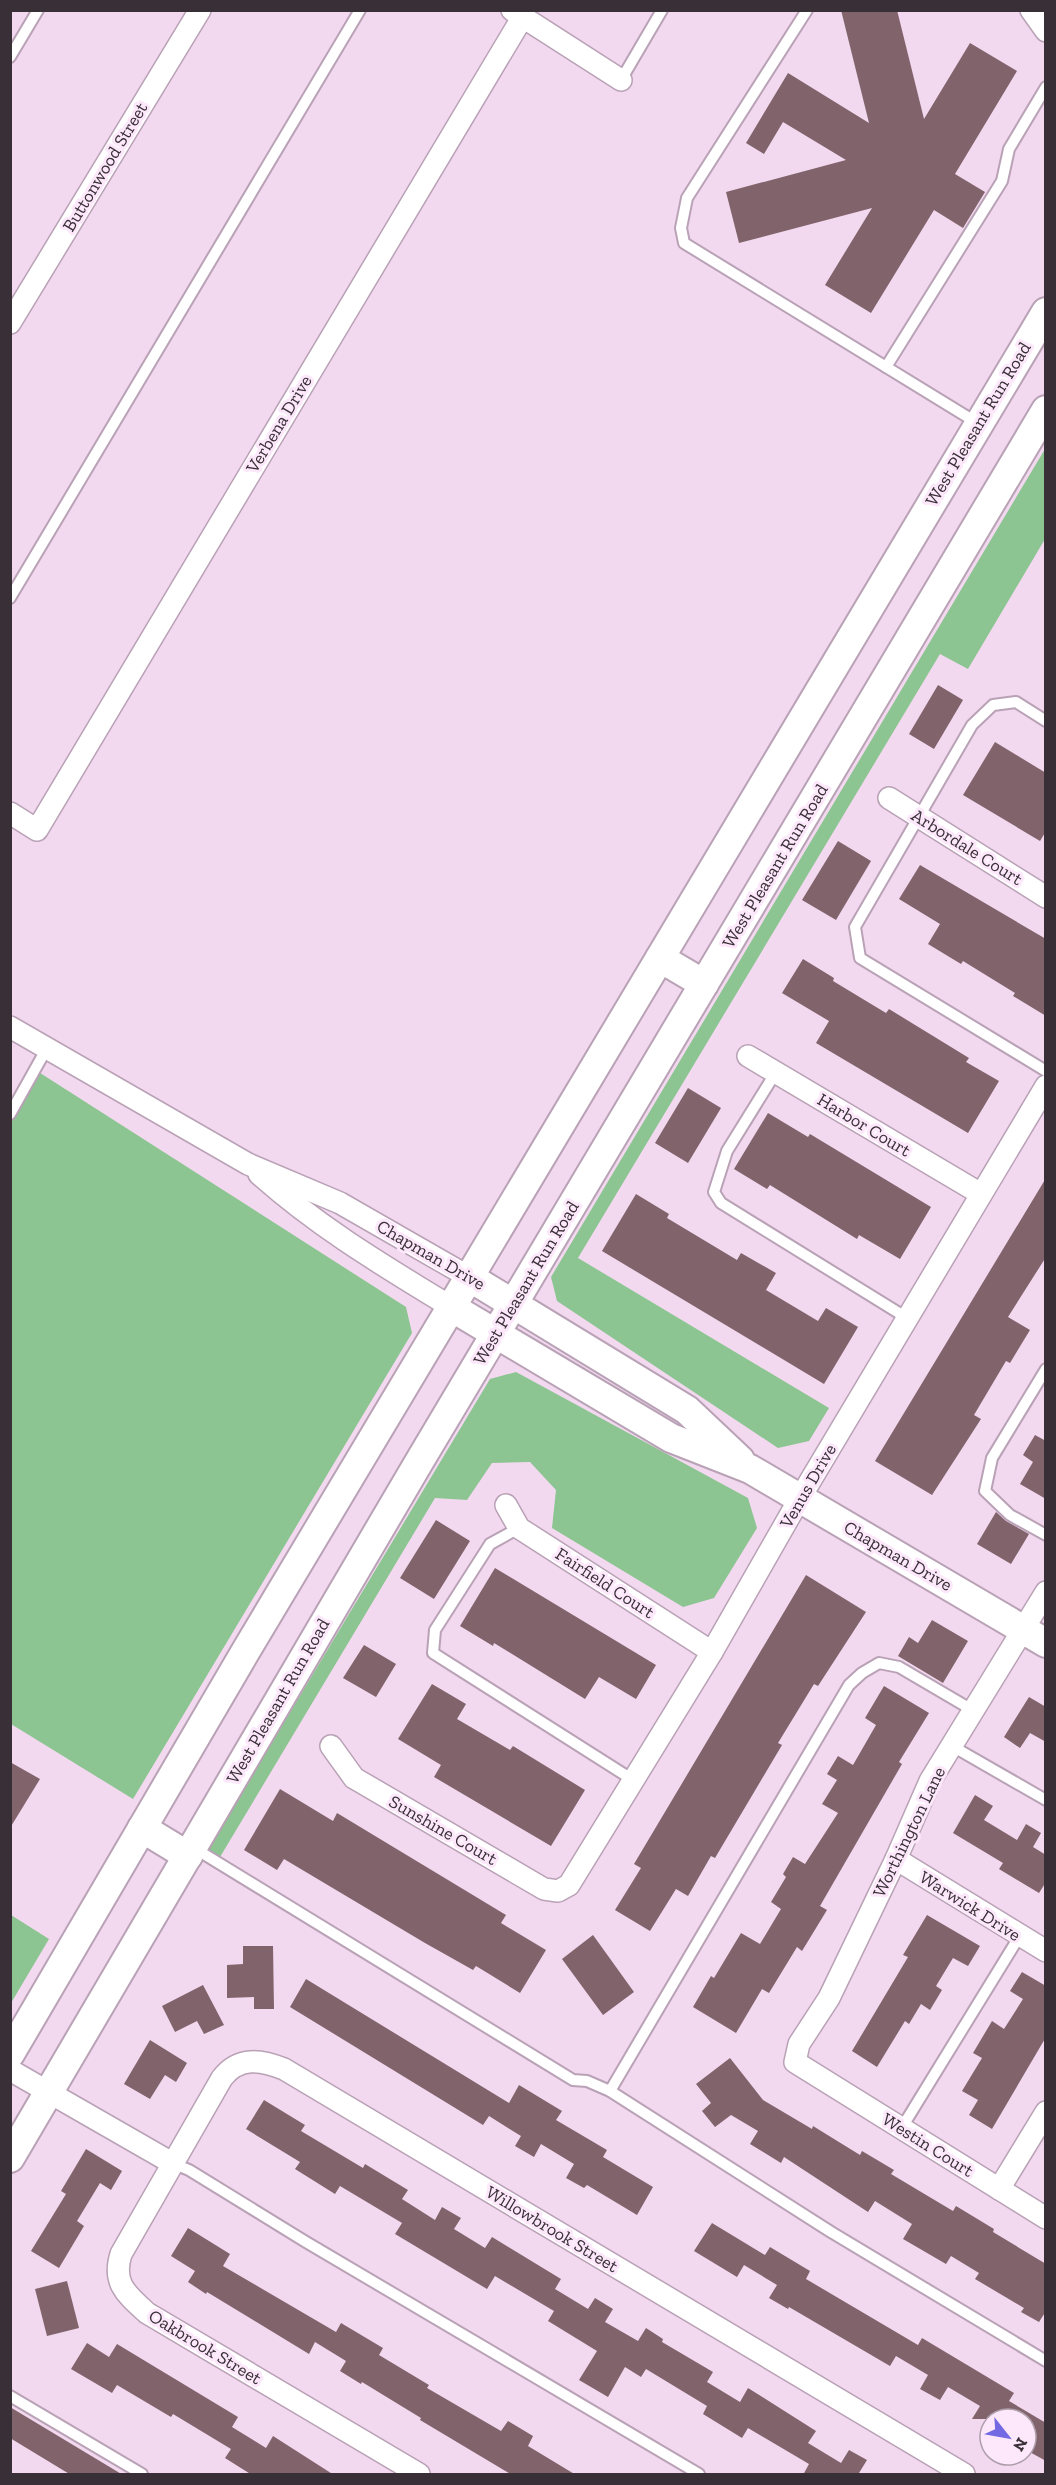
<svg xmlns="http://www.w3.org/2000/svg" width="1056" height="2485" font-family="'Zilla Slab',serif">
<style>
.green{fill:#8cc591}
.building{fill:#81636b}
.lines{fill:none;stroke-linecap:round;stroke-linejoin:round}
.lane-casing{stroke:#b9a1b6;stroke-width:14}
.street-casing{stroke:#b9a1b6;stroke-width:24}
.secondary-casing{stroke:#b9a1b6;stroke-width:32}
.lane{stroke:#fff;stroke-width:10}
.street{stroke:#fff;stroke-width:21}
.secondary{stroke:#fff;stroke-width:28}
.labels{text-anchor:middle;stroke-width:6;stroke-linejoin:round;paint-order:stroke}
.street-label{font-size:18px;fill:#382f37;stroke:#fce8fa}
</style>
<rect width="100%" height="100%" fill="#f2d9ef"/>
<g class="green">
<polygon points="1045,449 1045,539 968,669 940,654 578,1258 829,1408 809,1441 778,1448 557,1301 551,1277"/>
<polygon points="37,1071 406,1307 412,1333 133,1799 11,1724 10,1115"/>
<polygon points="516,1372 748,1498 757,1528 714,1598 683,1607 552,1528 556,1490 530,1462 492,1463 467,1500 435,1498 220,1857 208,1849 490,1379"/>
<polygon points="11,1915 49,1939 11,2003"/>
</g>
<g class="building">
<polygon points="841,10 897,10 924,119 970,43 1017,71 955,174 985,192 963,228 934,210 871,313 825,285 872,208 739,243 726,192 846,160 783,122 764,154 746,143 788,73 869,123"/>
<polygon points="938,685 963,700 934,749 909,734"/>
<polygon points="995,742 1046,773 1046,831 1040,841 963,795"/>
<polygon points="838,841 871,861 836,920 802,900"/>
<polygon points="920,865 1046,939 1046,1016 1013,996 1015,993 963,961 961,964 928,944 940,924 899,899"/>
<polygon points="803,959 834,978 833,981 886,1013 889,1009 969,1058 966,1062 999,1081 968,1133 816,1043 829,1021 782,993"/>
<polygon points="688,1088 721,1108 688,1163 655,1143"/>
<polygon points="768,1113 808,1137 810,1134 931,1207 900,1259 859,1235 857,1239 770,1185 767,1189 734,1169"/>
<polygon points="1046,1178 1046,1257 1008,1317 1030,1330 1010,1363 1006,1361 974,1415 981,1419 932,1495 875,1461"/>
<polygon points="636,1194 669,1214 667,1218 737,1260 741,1253 776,1273 766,1290 818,1321 826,1308 858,1327 824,1384 602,1251"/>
<polygon points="1035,1435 1046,1441 1046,1499 1020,1484 1033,1462 1023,1455"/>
<polygon points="996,1512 1006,1521 1029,1534 1011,1564 977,1544"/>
<polygon points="436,1520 470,1541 434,1599 400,1578"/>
<polygon points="495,1568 656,1665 636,1699 599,1677 585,1699 494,1643 493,1646 460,1626"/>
<polygon points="806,1575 866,1612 818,1686 814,1684 778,1743 782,1745 715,1858 711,1856 688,1896 676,1889 650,1931 615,1910 641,1868 634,1864"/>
<polygon points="932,1620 968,1641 943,1683 898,1656 909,1637 918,1643"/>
<polygon points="364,1645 396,1664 376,1697 343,1678"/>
<polygon points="432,1684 466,1704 457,1719 510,1750 513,1746 585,1790 551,1846 434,1777 441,1765 398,1739"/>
<polygon points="884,1686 929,1713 899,1762 902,1764 820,1906 827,1910 802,1951 797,1947 769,1993 762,1989 736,2033 693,2007 711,1976 714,1978 741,1933 760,1944 781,1909 771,1902 786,1877 783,1874 793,1857 805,1864 838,1813 822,1804 837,1780 827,1774 838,1756 853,1765 876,1725 865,1718"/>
<polygon points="1029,1697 1046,1707 1046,1742 1030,1733 1020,1748 1004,1737"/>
<polygon points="10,1762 40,1779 10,1828"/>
<polygon points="280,1789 333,1821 337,1813 506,1915 501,1923 546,1950 520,1993 476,1966 473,1970 425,1943 284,1859 277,1870 244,1850"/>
<polygon points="975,1795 993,1806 984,1820 1017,1840 1026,1824 1041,1833 1033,1847 1046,1855 1046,1882 1039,1893 999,1869 1003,1863 953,1833"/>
<polygon points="927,1915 980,1946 968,1966 953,1958 936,1986 942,1990 930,2010 921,2004 909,2024 905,2021 877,2067 852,2051 908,1957 903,1955"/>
<polygon points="593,1935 634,1992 603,2015 562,1959"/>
<polygon points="243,1946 273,1946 274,2009 254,2009 254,1997 227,1998 227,1965 243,1964"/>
<polygon points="1022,1972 1046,1986 1046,2037 992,2129 969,2115 978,2100 962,2091 982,2058 973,2053 992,2021 1004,2029 1023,1999 1010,1991"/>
<polygon points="306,1979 509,2103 519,2085 562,2111 556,2120 607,2150 603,2157 653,2187 637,2215 587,2185 584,2188 566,2178 574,2164 541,2144 534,2157 515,2146 521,2136 489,2116 483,2125 290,2007"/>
<polygon points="203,1985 224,2025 204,2034 197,2021 175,2032 162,2006"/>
<polygon points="150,2040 187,2063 176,2082 165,2075 150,2099 124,2084"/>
<polygon points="730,2058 763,2100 812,2129 813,2126 860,2155 862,2151 894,2170 891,2174 953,2211 956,2206 994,2229 993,2232 1046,2264 1046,2311 1039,2322 1021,2312 1024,2308 975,2279 979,2273 951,2256 946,2264 903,2239 912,2224 875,2201 868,2212 784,2157 781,2163 750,2144 758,2131 731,2115 715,2127 702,2111 711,2103 696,2084"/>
<polygon points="264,2100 305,2125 301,2131 363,2168 365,2164 408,2190 402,2199 435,2220 442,2207 461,2218 454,2229 485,2248 492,2237 561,2279 555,2289 588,2309 595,2298 613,2309 605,2322 638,2341 646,2328 663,2339 662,2342 713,2372 707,2382 740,2402 748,2388 816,2431 808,2443 841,2463 849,2450 867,2460 859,2473 861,2475 803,2475 809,2464 748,2428 742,2438 703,2414 707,2406 646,2369 641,2377 625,2367 608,2397 579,2380 597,2351 548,2321 554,2311 495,2276 487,2289 395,2234 402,2223 340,2186 335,2194 295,2169 300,2162 246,2129"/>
<polygon points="86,2149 122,2171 111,2190 100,2183 77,2221 84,2226 59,2268 31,2251 66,2194 61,2191"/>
<polygon points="712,2223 765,2255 770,2247 810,2271 806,2279 918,2345 922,2338 1014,2393 1009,2401 1046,2423 1046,2461 1026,2450 1026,2419 972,2419 980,2406 948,2387 940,2400 920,2389 928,2375 896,2356 890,2366 789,2307 788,2309 769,2298 777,2285 744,2265 737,2277 694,2251"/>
<polygon points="188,2228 230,2254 223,2266 336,2332 341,2323 383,2348 379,2355 429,2385 427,2388 501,2431 508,2421 533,2436 528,2446 576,2475 512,2475 420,2420 421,2418 362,2382 361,2384 340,2371 346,2361 315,2342 309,2354 207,2292 206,2294 188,2282 195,2271 171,2256"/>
<polygon points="67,2281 79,2328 47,2336 35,2289"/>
<polygon points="87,2343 109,2357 117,2344 238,2417 232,2427 266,2448 273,2436 334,2475 252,2475 225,2458 231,2449 173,2414 171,2417 117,2385 112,2393 71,2369"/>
<polygon points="10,2407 123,2475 71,2475 10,2438"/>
</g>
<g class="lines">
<g class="lane-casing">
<g id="lane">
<polyline points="807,10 687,198 681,228 684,243 979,424"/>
<polyline points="10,57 38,10"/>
<polyline points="621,80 662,10"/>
<polyline points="886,367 1002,181 1009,149 1046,87"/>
<polyline points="10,598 360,10"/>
<polyline points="1046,721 1016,702 993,705 972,725 855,927 860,958 1046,1071"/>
<polyline points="776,1072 727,1151 714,1192 721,1203 907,1318"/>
<polyline points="10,1114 47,1048"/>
<polyline points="1046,1369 992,1458 985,1491 1010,1515 1046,1535"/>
<polyline points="519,1528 490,1544 435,1630 433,1653 633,1780"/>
<polyline points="952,1746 1046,1800"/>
<polyline points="194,1848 573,2080 587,2081 610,2091 831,2232 1046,2361"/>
<polyline points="610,2091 849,1685 862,1673 879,1663 899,1667 974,1711"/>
<polyline points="901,2129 1019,1937"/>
<polyline points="172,2163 189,2170 306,2242 699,2474"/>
<polyline points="10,2396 142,2474"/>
</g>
</g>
<g class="street-casing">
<g id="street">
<polyline points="512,10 621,80"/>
<polyline points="1031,10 1046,31"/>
<polyline points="10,323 200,10"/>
<polyline points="889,798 1046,897"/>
<polyline points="10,813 37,830 522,18"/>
<polyline points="10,1027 248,1164 340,1203 469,1277"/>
<polyline points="748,1056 981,1194"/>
<path d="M259,1174C318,1227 384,1266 451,1307"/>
<polyline points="506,1505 519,1528 712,1652"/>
<polyline points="1046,1592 930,1781 896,1859 829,1998 799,2044 795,2062 1046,2218"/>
<polyline points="331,1746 354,1778 544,1889 558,1891 569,1885 712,1652 800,1498 1046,1086"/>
<polyline points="896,1859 1046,1951"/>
<polyline points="10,2070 172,2163"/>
<polyline points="999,2189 1046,2112"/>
<path d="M419,2474L147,2313C126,2294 112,2283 121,2254L222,2078C239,2056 261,2060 284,2069L964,2474"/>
</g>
</g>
<g class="secondary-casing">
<g id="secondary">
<polyline points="660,958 704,984"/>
<polyline points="469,1277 687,1410 740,1460"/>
<polyline points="451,1307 671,1438 750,1469 1046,1643"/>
<polyline points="142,1828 188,1856"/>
<polyline points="10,2054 244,1654 1046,312"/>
<polyline points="10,2158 419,1462 1046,410"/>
</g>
</g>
<use href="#lane" class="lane"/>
<use href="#street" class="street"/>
<use href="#secondary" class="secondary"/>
</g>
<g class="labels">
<g class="street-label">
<text transform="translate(105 167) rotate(-59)" y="6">Buttonwood Street</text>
<text transform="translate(279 424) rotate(-59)" y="6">Verbena Drive</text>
<text transform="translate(978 424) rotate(-59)" y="6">West Pleasant Run Road</text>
<text transform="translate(967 847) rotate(32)" y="6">Arbordale Court</text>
<text transform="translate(775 866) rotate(-59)" y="6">West Pleasant Run Road</text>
<text transform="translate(864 1125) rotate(31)" y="6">Harbor Court</text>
<text transform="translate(431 1255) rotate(30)" y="6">Chapman Drive</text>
<text transform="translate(526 1283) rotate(-59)" y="6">West Pleasant Run Road</text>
<text transform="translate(808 1486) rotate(-60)" y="6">Venus Drive</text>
<text transform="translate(898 1556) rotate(30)" y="6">Chapman Drive</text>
<text transform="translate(605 1583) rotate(33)" y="6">Fairfield Court</text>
<text transform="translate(278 1701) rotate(-60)" y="6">West Pleasant Run Road</text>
<text transform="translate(443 1830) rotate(30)" y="6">Sunshine Court</text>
<text transform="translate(909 1832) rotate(-64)" y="6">Worthington Lane</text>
<text transform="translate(970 1906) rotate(32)" y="6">Warwick Drive</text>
<text transform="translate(928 2145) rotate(32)" y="6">Westin Court</text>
<text transform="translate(552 2229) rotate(31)" y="6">Willowbrook Street</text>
<text transform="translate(205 2347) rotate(31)" y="6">Oakbrook Street</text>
</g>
</g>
<rect width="1056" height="2485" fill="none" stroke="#382f37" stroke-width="24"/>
<g transform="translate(1008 2437) rotate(121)"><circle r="28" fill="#fce8fa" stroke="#ae9eac" stroke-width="1.5"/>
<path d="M0-4.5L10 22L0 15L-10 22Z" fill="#7269e3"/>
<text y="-9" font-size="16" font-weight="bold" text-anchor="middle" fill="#382f37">N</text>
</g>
</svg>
